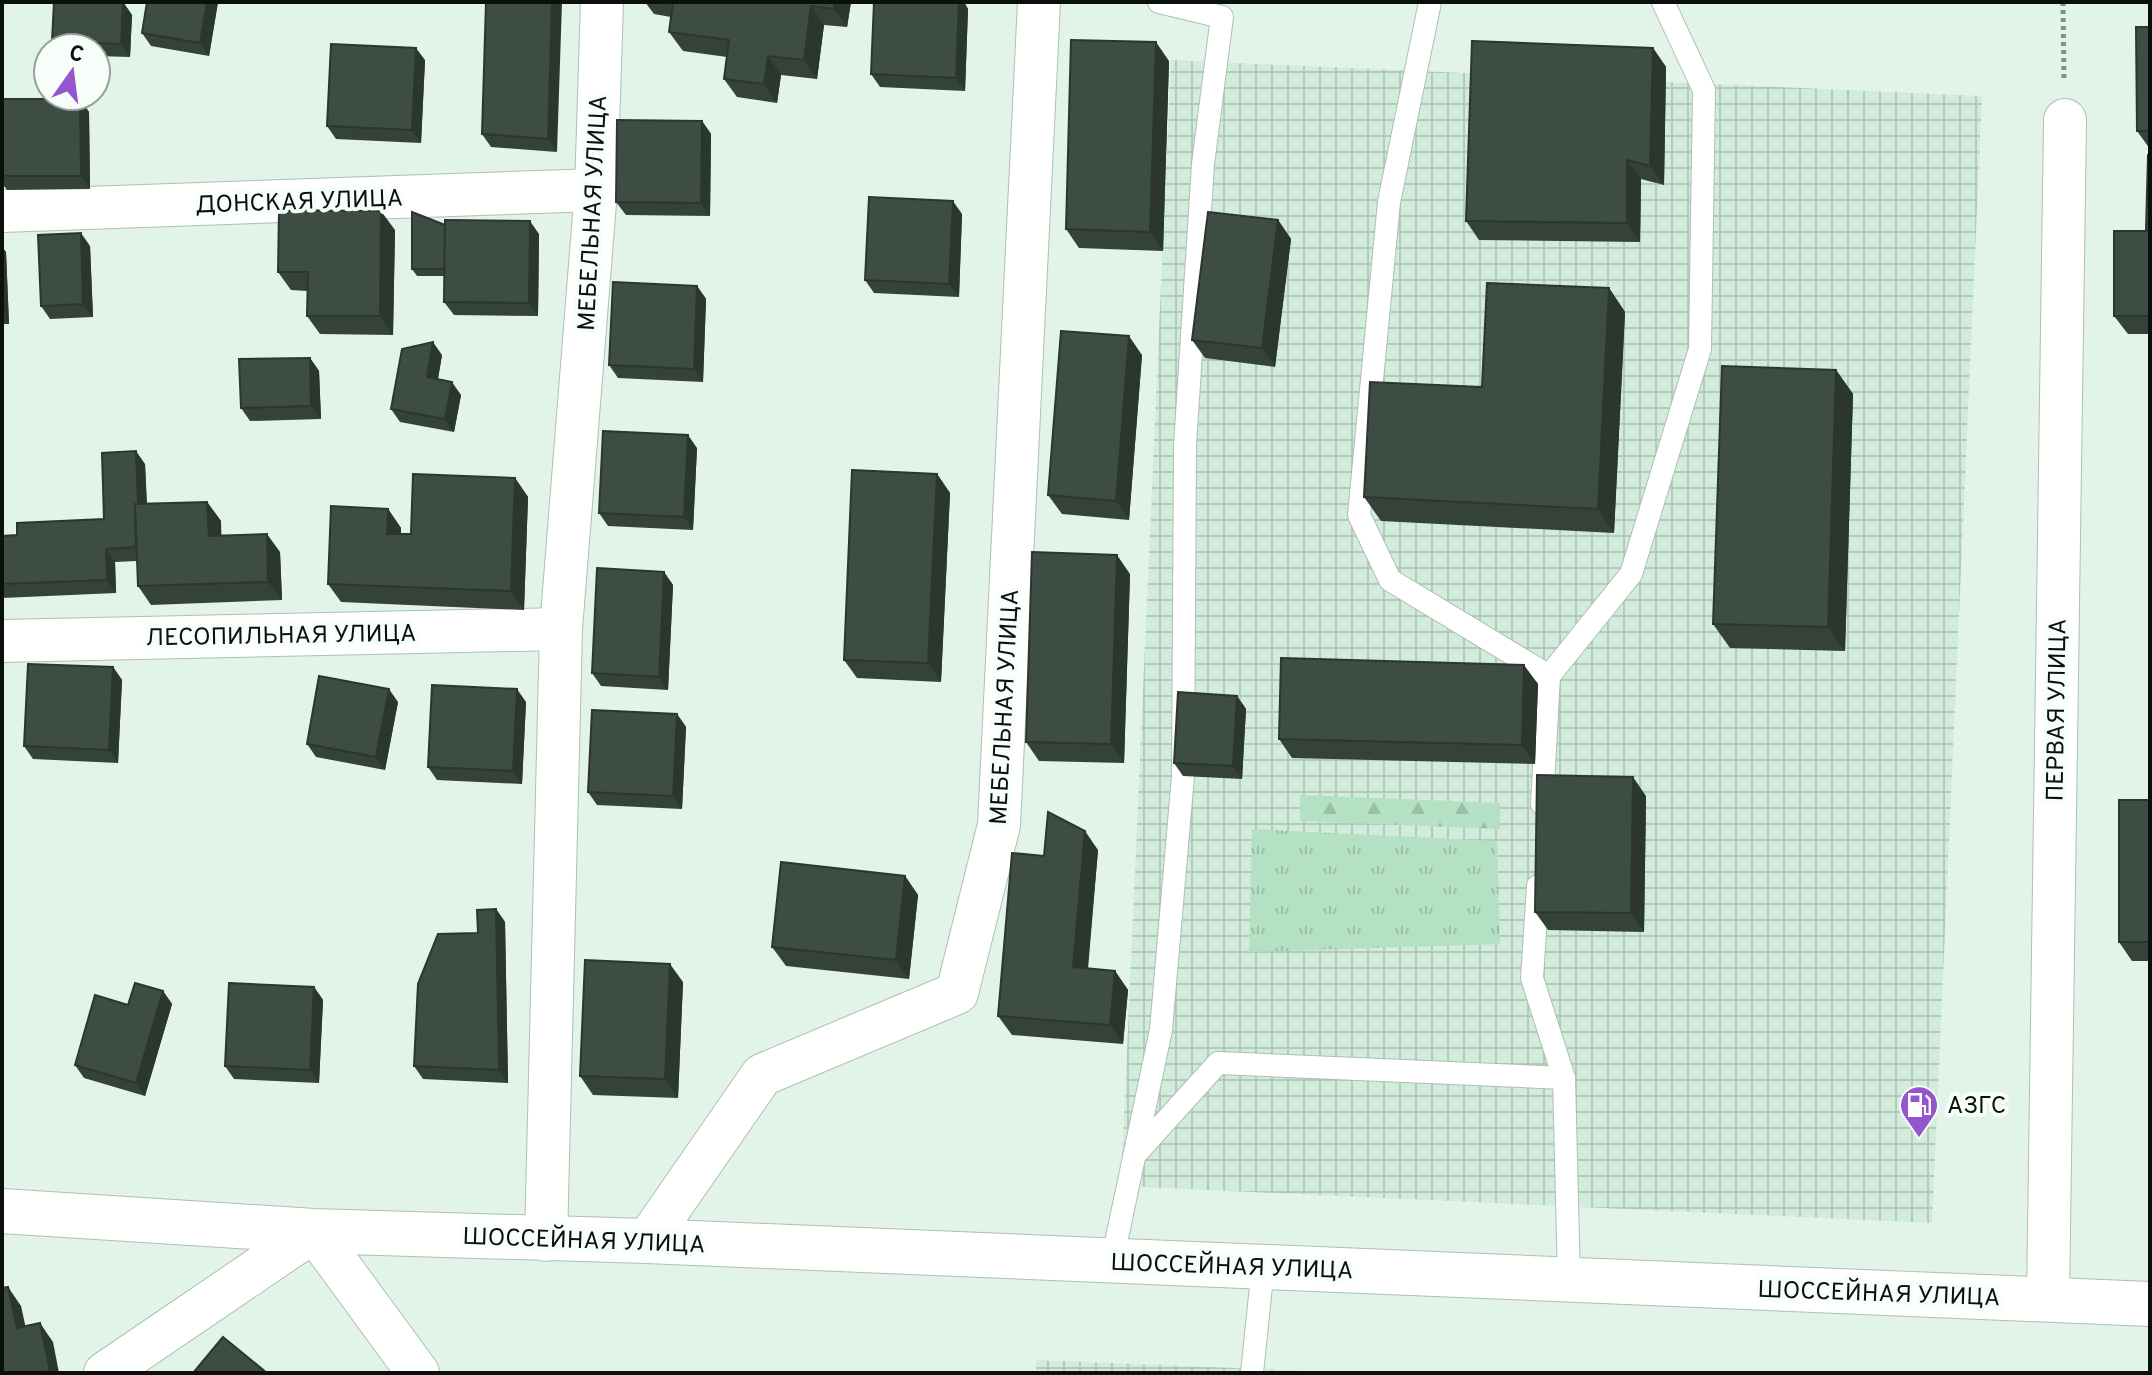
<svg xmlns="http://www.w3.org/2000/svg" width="2152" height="1375" font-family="Overpass,sans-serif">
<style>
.industrial{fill:url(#industrial-grid)}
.grass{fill:url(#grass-tufts)}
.forest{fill:url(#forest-firs)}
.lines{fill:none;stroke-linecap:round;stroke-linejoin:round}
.service-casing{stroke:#aebfb3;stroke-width:24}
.minor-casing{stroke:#aebfb3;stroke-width:44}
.secondary-casing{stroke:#aebfb3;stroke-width:46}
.path{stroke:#839087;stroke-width:5;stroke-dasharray:4 4;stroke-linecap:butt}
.service{stroke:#fff;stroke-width:22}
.minor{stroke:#fff;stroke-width:42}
.secondary{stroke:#fff;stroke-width:44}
.wall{fill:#35423a}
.shaded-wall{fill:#2b362f}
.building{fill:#3e4d43;stroke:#2b362f;stroke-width:2}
.labels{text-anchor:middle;stroke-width:8;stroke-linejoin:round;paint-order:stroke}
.street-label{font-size:24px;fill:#0a100c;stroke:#f7fef9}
.poi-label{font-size:24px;fill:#0a100c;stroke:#f7fef9;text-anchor:start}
</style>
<defs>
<pattern id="industrial-grid" width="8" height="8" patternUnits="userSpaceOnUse" patternTransform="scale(2)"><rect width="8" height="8" fill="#d2ecdb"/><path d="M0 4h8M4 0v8" fill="none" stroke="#b3c9bb"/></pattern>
<pattern id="grass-tufts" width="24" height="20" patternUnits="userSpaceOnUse" patternTransform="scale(2)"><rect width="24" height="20" fill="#b4e0c4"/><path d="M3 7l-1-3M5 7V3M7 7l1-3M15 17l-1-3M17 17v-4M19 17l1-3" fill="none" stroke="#99bfa7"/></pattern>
<pattern id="forest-firs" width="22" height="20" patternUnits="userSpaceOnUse" patternTransform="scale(2)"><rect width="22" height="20" fill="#b4e0c4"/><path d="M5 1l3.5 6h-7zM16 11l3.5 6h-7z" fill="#99bfa7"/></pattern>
</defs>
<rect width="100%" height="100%" fill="#e2f4e8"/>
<g class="industrial">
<polygon points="1171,60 1982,96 1932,1223 1121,1186"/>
<polygon points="1036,1360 1358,1373 1036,1373"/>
</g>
<polygon class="grass" points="1252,829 1497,841 1500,944 1249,952"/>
<polygon class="forest" points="1300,795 1500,803 1500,829 1300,821"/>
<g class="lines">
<g class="service-casing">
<g id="service">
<polyline points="1430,2 1389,202 1359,515 1390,580 1549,676"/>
<polyline points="1542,804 1549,676 1631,574 1700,349 1704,90 1663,2"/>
<polyline points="1538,886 1532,978 1564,1078 1569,1280"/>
<polyline points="1134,1156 1218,1063 1564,1078"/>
<polyline points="1112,1261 1161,1030 1183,776 1185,446 1203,164 1222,17 1159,2"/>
<polyline points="1252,1373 1263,1267"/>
</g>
</g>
<g class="minor-casing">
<g id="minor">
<polyline points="2,211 596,190"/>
<polyline points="2,641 561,629"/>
<polyline points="546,1240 561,629 596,190 602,2"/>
<polyline points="647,1241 762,1075 957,993 999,825 1039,2"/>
<polyline points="2048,1300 2065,120"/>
<polyline points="105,1373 314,1231 418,1373"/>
</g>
</g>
<g class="secondary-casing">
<polyline id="secondary" points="2,1211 314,1231 647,1241 2150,1304"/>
</g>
<polyline class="path" points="2063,2 2064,79"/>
<use href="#service" class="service"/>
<use href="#minor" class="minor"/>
<use href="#secondary" class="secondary"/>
</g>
<g class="wall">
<polygon points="123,2 132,15 130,57 96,56 96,48 57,48 52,41"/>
<polygon points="218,2 209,56 151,46 142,33"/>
<polygon points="486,2 557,152 491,147 482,134"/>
<polygon points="645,2 851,2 847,27 824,25 817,79 781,75 777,103 737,97 724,79 727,57 683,51 669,32 671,17 654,14"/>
<polygon points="874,2 964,2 968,9 965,91 880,87 871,74"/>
<polygon points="2150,27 2150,149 2137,131"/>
<polygon points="1653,48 1666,67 1664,185 1641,179 1640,242 1479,240 1466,221"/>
<polygon points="425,60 421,143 336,139 327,126"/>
<polygon points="1169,61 1163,251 1079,248 1066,229"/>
<polygon points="2,99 80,99 89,112 90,189 7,190 2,183"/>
<polygon points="702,121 711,134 710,216 626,215 616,202"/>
<polygon points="2150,155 2150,334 2128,334 2114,316 2146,231"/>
<polygon points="962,214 959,297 874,293 865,280"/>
<polygon points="1278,220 1291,239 1275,367 1205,358 1192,340"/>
<polygon points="445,225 539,234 538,316 454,315 444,302 445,276 417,276 412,269"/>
<polygon points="395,230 393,335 320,334 307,316 307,291 291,290 278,272"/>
<polygon points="90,246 93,317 50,319 41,306"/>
<polygon points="2,247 6,252 9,324 2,324"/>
<polygon points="697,286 706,299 703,382 618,378 609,365"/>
<polygon points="1609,288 1625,312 1614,533 1381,521 1364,497 1482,387"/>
<polygon points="442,355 438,379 461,395 454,432 400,422 391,409"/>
<polygon points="1142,355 1129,520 1062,514 1048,495"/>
<polygon points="310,358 319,371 321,419 250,421 241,408"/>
<polygon points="1836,370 1853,394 1845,651 1730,648 1713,624"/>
<polygon points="697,448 693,530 608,526 599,513"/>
<polygon points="145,464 147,504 207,502 221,521 221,535 280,552 282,600 151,605 138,586 137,561 115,562 116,593 2,598 2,536 17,535 104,519"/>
<polygon points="937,474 950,493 941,682 857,678 844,660"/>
<polygon points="515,478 528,497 524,610 341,602 328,584 388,509 401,528 401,534 411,534"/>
<polygon points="664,572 673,585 668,690 601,686 592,673"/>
<polygon points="1130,574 1124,763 1039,761 1026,742"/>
<polygon points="113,667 122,680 118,763 33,759 24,746"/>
<polygon points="1538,684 1535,764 1292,758 1279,739"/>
<polygon points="1237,696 1246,709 1242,779 1183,776 1174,763"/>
<polygon points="398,702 385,770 316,757 307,744"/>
<polygon points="526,702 522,784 437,780 428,767"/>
<polygon points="677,714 686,727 682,809 597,805 588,792"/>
<polygon points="1646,796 1644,932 1548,930 1535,912"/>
<polygon points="2150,800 2150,961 2132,961 2119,942"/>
<polygon points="1098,850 1088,969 1115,971 1128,990 1123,1044 1012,1035 998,1016 1044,856"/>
<polygon points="905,876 918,895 909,979 786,966 772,947"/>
<polygon points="496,909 505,922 508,1083 423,1079 414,1066 478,933"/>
<polygon points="683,982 678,1098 593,1095 580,1076"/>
<polygon points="314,987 323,1000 319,1083 234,1079 225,1066"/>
<polygon points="163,991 172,1004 145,1096 84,1078 75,1065 128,1005"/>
</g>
<g class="shaded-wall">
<polygon points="123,2 132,15 130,57 121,44"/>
<polygon points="207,2 218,2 209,56 200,43"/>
<polygon points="552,2 562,2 557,152 548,139"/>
<polygon points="835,2 851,2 847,27 834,9"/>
<polygon points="959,2 964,2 968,9 965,91 956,78"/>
<polygon points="811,6 824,25 817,79 804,60"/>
<polygon points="1156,42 1169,61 1163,251 1150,232"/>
<polygon points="416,48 425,60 421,143 412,130"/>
<polygon points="1653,48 1666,67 1664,185 1650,166"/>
<polygon points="768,56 781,75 777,103 764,84"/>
<polygon points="80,99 89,112 90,189 81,176"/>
<polygon points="702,121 711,134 710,216 701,203"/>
<polygon points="1627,160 1641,179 1640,242 1627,223"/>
<polygon points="953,201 962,214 959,297 949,284"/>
<polygon points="381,211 395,230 393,335 380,316"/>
<polygon points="1278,220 1291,239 1275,367 1262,348"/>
<polygon points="530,221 539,234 538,316 529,303"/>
<polygon points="81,233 90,246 93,317 83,304"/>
<polygon points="2,247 6,252 9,324 2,313"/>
<polygon points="697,286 706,299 703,382 694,369"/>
<polygon points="1609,288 1625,312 1614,533 1598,509"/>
<polygon points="1129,336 1142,355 1129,520 1116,501"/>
<polygon points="433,342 442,355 436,390 427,377"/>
<polygon points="310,358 319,371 321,419 311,406"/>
<polygon points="1836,370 1853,394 1845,651 1828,627"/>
<polygon points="452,382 461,395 454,432 445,419"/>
<polygon points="688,435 697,448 693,530 684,517"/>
<polygon points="136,451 145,464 149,560 140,547"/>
<polygon points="937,474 950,493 941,682 928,663"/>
<polygon points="515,478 528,497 524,610 511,591"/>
<polygon points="207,502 221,521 222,555 209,536"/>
<polygon points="388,509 401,528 400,552 387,534"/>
<polygon points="267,534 280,552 282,600 268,582"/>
<polygon points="106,549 115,562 116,593 107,580"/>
<polygon points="1117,555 1130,574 1124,763 1111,744"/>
<polygon points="664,572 673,585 668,690 659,677"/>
<polygon points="1524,665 1538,684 1535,764 1522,745"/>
<polygon points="113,667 122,680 118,763 109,750"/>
<polygon points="389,689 398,702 385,770 376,757"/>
<polygon points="517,689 526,702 522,784 513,771"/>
<polygon points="1237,696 1246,709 1242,779 1233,766"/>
<polygon points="677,714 686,727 682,809 673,796"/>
<polygon points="1633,777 1646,796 1644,932 1631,913"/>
<polygon points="1085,831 1098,850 1086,986 1073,967"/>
<polygon points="905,876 918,895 909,979 896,960"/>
<polygon points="496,909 505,922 508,1083 499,1070"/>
<polygon points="670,964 683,982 678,1098 665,1079"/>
<polygon points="1115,971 1128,990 1123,1044 1110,1025"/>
<polygon points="314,987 323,1000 319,1083 310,1070"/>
<polygon points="163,991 172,1004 145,1096 136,1083"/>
<polygon points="8,1287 21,1306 30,1347 17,1328"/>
<polygon points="40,1323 53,1342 59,1373 51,1373 50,1371"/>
</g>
<g class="building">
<polygon points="54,2 123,2 121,44 52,41"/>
<polygon points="147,2 207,2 200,43 142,33"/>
<polygon points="486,2 552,2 548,139 482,134"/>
<polygon points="673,2 835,2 834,9 811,6 804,60 768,56 764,84 724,79 729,40 669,32"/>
<polygon points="874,2 959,2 956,78 871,74"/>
<polygon points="2136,27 2150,27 2150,131 2137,131"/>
<polygon points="1071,40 1156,42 1150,232 1066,229"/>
<polygon points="1472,41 1653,48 1650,166 1627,160 1627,223 1466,221"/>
<polygon points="331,44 416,48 412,130 327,126"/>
<polygon points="2,99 80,99 81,176 2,176"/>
<polygon points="617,120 702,121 701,203 616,202"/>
<polygon points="2148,155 2150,155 2150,231 2146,231"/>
<polygon points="869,197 953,201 949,284 865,280"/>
<polygon points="279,210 381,211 380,316 307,316 308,272 278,272"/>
<polygon points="412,212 445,225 445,269 412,269"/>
<polygon points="1208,212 1278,220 1262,348 1192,340"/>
<polygon points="445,220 530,221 529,303 444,302"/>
<rect x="2114" y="231" width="36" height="85"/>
<polygon points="81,233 83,304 41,306 38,235"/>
<polygon points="613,282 697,286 694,369 609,365"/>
<polygon points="1487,283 1609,288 1598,509 1364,497 1370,382 1482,387"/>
<polygon points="1061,331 1129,336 1116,501 1048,495"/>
<polygon points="433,342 427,377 452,382 445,419 391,409 402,349"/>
<polygon points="310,358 311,406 241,408 239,359"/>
<polygon points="1722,366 1836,370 1828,627 1713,624"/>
<polygon points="603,431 688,435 684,517 599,513"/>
<polygon points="136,451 138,504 135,504 136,547 106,549 107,580 2,584 2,536 17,535 17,523 104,519 102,453"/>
<polygon points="852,470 937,474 928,663 844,660"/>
<polygon points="413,474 515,478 511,591 328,584 331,506 388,509 387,534 411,534"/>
<polygon points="207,502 209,536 267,534 268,582 138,586 135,504"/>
<polygon points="1032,552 1117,555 1111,744 1026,742"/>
<polygon points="597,568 664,572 659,677 592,673"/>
<polygon points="1281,658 1524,665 1522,745 1279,739"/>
<polygon points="28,664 113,667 109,750 24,746"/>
<polygon points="319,676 389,689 376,757 307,744"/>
<polygon points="432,685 517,689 513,771 428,767"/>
<polygon points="1178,692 1237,696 1233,766 1174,763"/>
<polygon points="592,710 677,714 673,796 588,792"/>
<polygon points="1537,775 1633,777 1631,913 1535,912"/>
<rect x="2119" y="800" width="31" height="142"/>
<polygon points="1048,812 1085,831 1073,967 1115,971 1110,1025 998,1016 1012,853 1044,856"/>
<polygon points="781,862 905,876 896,960 772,947"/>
<polygon points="496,909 499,1070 414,1066 418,984 438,934 478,933 477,910"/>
<polygon points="585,960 670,964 665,1079 580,1076"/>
<polygon points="135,983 163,991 136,1083 75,1065 95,995 128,1005"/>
<polygon points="229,983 314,987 310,1070 225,1066"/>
<polygon points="8,1287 17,1328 40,1323 50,1371 40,1373 2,1373 2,1288"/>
<polygon points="223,1337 267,1373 193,1373"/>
</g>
<defs>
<g id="fuel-pin" transform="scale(2)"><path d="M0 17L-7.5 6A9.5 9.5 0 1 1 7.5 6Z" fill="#9356cd" stroke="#f7fef9"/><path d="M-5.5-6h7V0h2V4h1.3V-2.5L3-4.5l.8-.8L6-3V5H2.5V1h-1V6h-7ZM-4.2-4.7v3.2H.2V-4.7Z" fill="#fff"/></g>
</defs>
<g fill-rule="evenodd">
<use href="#fuel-pin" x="1919" y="1105"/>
</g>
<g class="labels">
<g class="street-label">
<text transform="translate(299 201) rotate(-2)" y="8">ДОНСКАЯ УЛИЦА</text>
<text transform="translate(592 213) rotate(-87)" y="8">МЕБЕЛЬНАЯ УЛИЦА</text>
<text transform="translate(281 635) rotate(-1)" y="8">ЛЕСОПИЛЬНАЯ УЛИЦА</text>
<text transform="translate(1004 707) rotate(-87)" y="8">МЕБЕЛЬНАЯ УЛИЦА</text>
<text transform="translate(2056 710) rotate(-89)" y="8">ПЕРВАЯ УЛИЦА</text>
<text transform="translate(584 1240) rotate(2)" y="8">ШОССЕЙНАЯ УЛИЦА</text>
<text transform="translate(1232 1266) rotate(2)" y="8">ШОССЕЙНАЯ УЛИЦА</text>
<text transform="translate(1879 1293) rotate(2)" y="8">ШОССЕЙНАЯ УЛИЦА</text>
</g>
<g class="poi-label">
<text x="1947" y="1113">АЗГС</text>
</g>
</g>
<rect width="2152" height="1375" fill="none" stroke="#0a100c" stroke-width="8"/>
<g transform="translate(72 72) rotate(14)"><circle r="38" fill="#f7fef9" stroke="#989f9a" stroke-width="2"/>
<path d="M0-6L14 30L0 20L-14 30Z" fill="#9356cd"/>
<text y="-12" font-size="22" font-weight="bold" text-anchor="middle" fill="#0a100c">С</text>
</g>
</svg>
